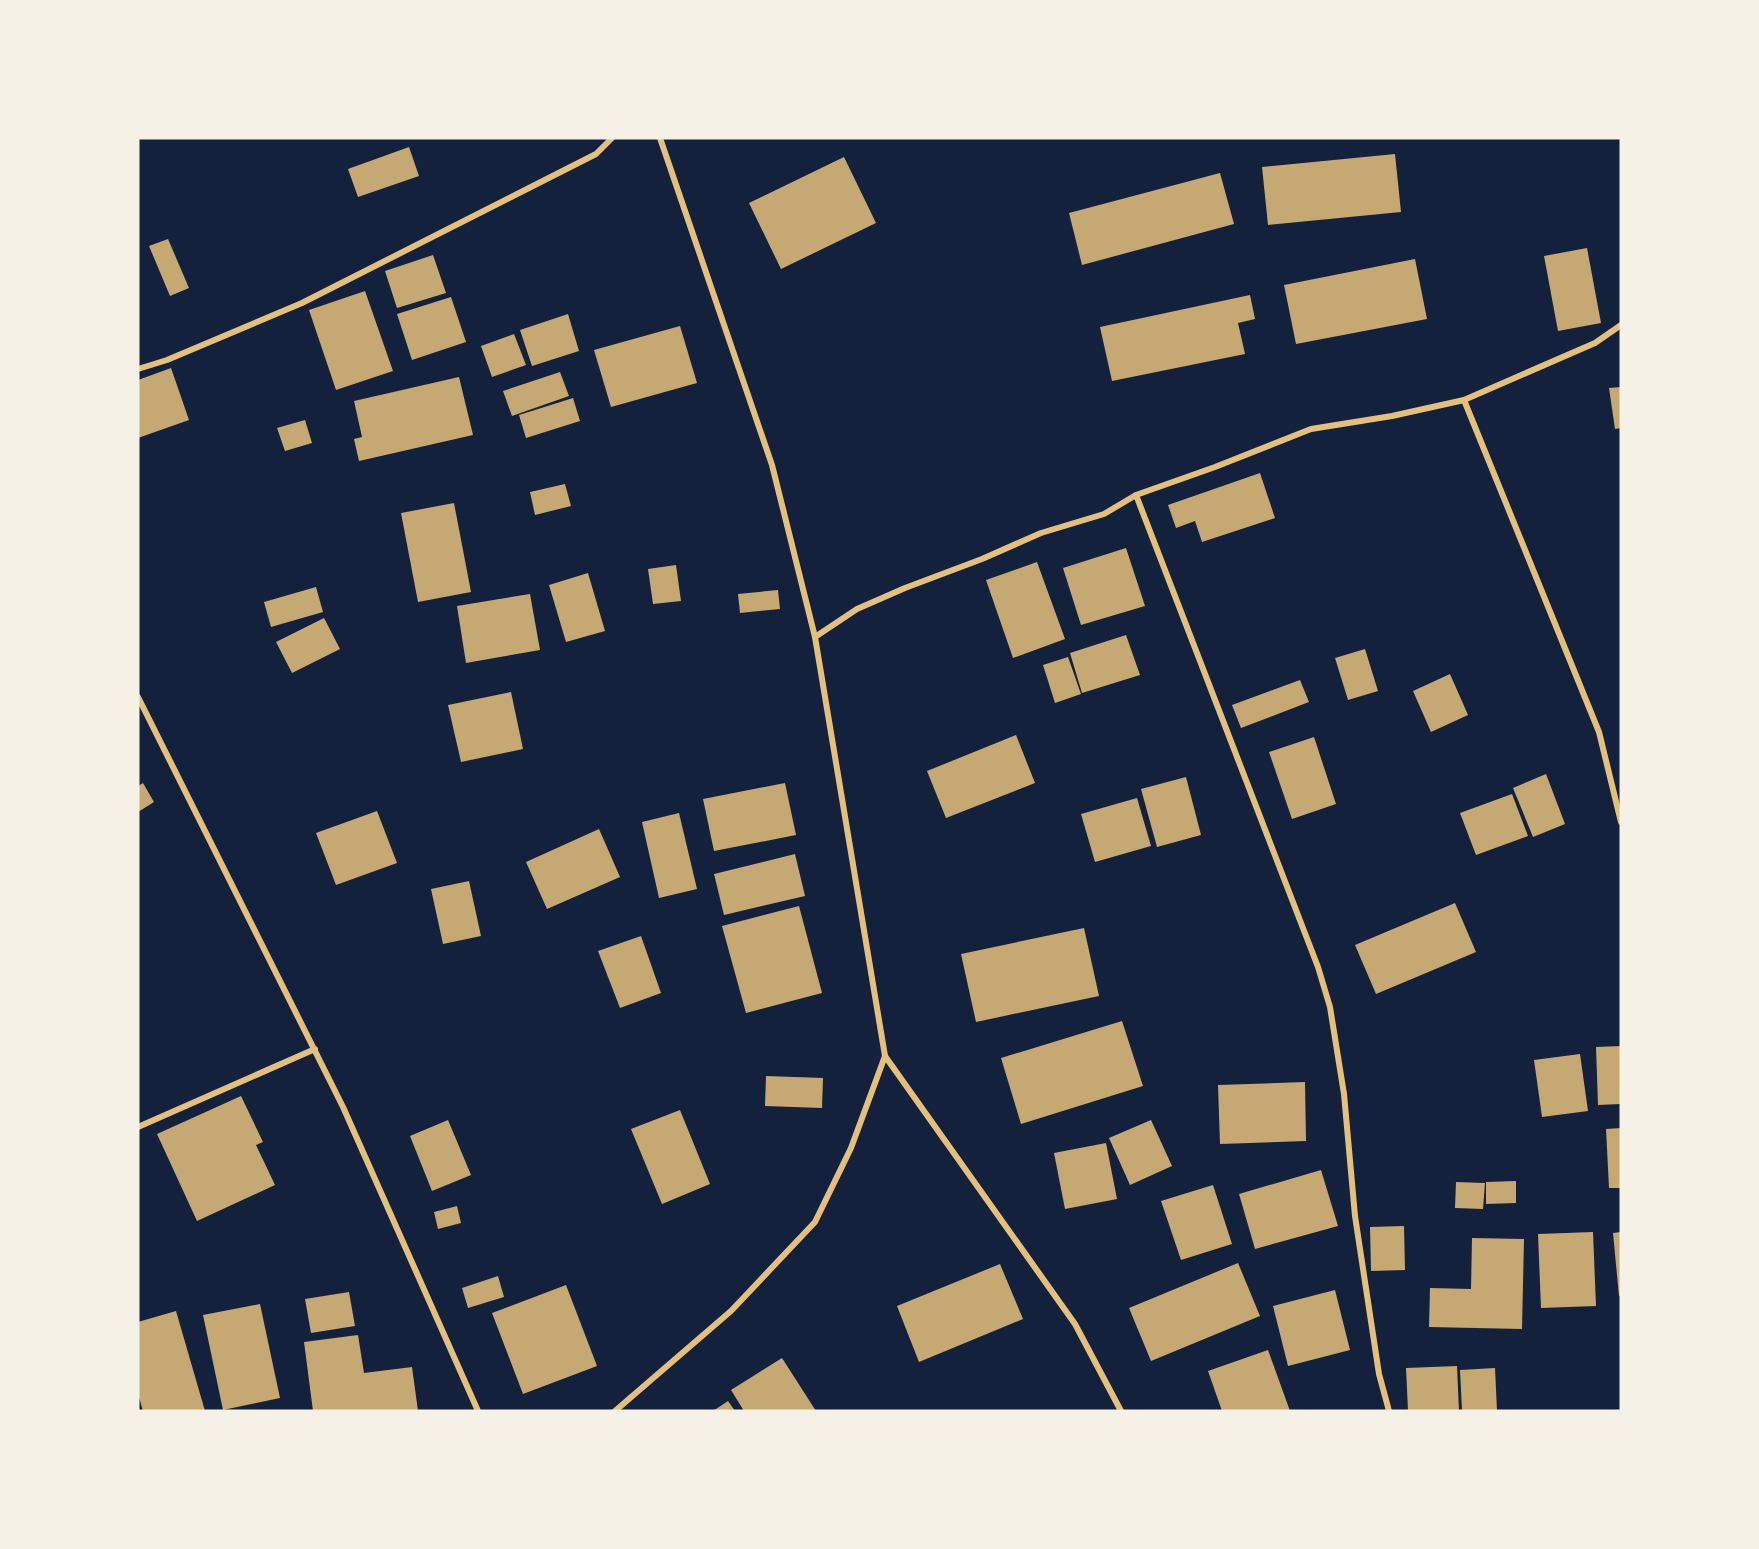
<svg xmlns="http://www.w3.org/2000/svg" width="1759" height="1549" font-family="Lora,serif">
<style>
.building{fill:#c6a872}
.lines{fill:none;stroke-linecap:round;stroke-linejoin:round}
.minor{stroke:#e5c07b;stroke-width:6}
</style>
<rect width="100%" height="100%" fill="#14213d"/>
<g class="building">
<polygon points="409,147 419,176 358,197 348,169"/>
<polygon points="1395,154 1401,212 1268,225 1262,167"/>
<polygon points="844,157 876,223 781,269 749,203"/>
<polygon points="1220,173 1234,224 1082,265 1069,213"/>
<polygon points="168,239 189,288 170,296 149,246"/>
<polygon points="1587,248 1601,323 1558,331 1544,256"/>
<polygon points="433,255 446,293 397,308 385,271"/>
<polygon points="1415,259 1427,319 1296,344 1284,285"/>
<polygon points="365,291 393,371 336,390 309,310"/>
<polygon points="1250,295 1255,319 1238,323 1245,354 1112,381 1100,327"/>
<polygon points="451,297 466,342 412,360 397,314"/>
<polygon points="568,314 579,351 532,366 520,330"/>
<polygon points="680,326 697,383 611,407 594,350"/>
<polygon points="514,334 526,365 492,377 481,346"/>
<polygon points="171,368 189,420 138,438 138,380"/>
<polygon points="560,372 569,396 512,416 503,391"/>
<polygon points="459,377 473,435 359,461 354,439 362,437 354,401"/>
<polygon points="1621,387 1621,428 1615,429 1609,388"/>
<polygon points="573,398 580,421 526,438 519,415"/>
<polygon points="305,420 312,443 285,451 277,428"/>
<polygon points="1260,473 1275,518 1202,542 1195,521 1176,528 1168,505"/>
<polygon points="565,484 571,506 535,515 530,492"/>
<polygon points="454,503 471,592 418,602 401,513"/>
<polygon points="1126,548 1145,606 1081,625 1063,568"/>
<polygon points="1037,562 1065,639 1013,658 986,580"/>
<polygon points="676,565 681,601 653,604 648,569"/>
<polygon points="588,573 605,631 566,642 549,585"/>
<polygon points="316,587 323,612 271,627 264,602"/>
<polygon points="778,590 780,609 740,613 738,594"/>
<polygon points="530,594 540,650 466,663 457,606"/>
<polygon points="324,618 340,649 292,673 276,642"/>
<polygon points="1126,635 1140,675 1082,693 1070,653"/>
<polygon points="1365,649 1378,691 1348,700 1335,658"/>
<polygon points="1068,657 1081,694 1055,703 1043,665"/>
<polygon points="1450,674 1468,715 1431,732 1413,691"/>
<polygon points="1300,680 1309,702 1241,728 1232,705"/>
<polygon points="511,692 523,749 461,762 448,705"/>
<polygon points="1016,735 1035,783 946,818 927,771"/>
<polygon points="1314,737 1336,804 1292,819 1269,752"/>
<polygon points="1546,774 1565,824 1533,837 1513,788"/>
<polygon points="1186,777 1201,835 1157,847 1141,789"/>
<polygon points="143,783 154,802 138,812 138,786"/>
<polygon points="785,783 796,835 714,851 703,799"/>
<polygon points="1512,794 1528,836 1476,855 1460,813"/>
<polygon points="1137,798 1151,846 1095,862 1081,814"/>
<polygon points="377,811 397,863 336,885 316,833"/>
<polygon points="679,813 697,889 659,898 642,822"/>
<polygon points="599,829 620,877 547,909 526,862"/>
<polygon points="795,854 805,896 724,915 714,874"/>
<polygon points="469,881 481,936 443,944 431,889"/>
<polygon points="1455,903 1476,952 1376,994 1355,945"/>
<polygon points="799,906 822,993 746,1013 722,926"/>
<polygon points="1084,928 1099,996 976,1022 961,954"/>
<polygon points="641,936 661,993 620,1008 598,951"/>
<polygon points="1122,1021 1143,1086 1021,1124 1001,1058"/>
<polygon points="1621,1046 1621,1104 1598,1105 1596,1047"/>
<polygon points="1580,1054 1588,1111 1542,1117 1534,1060"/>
<polygon points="766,1076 823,1078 822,1108 765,1106"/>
<polygon points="1305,1082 1306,1141 1220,1144 1218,1085"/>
<polygon points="241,1096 263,1142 256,1145 275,1185 197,1221 157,1134"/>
<polygon points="680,1110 710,1184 662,1204 631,1129"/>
<polygon points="448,1120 471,1175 432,1191 410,1136"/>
<polygon points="1151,1120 1172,1166 1130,1185 1109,1138"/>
<polygon points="1621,1128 1621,1188 1609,1188 1606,1129"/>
<polygon points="1106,1143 1117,1199 1065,1209 1054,1153"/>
<polygon points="1321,1170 1338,1226 1255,1249 1239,1194"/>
<polygon points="1516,1181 1516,1203 1486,1204 1486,1182"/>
<polygon points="1456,1182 1485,1183 1483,1209 1455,1208"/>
<polygon points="1213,1185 1232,1244 1181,1260 1161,1201"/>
<polygon points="457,1206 461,1223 438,1229 434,1212"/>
<polygon points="1404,1226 1405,1270 1371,1271 1370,1227"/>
<polygon points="1593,1232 1596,1306 1541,1308 1538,1234"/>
<polygon points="1621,1232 1621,1296 1619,1296 1613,1233"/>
<polygon points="1472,1238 1524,1239 1522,1329 1429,1327 1430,1288 1471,1289"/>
<polygon points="1238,1263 1260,1316 1151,1361 1129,1308"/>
<polygon points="1000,1264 1023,1319 919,1362 897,1306"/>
<polygon points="498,1276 504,1297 468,1308 462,1288"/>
<polygon points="566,1285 597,1366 523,1394 492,1313"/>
<polygon points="1335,1290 1350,1350 1288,1366 1273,1306"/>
<polygon points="349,1292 355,1326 311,1333 305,1299"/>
<polygon points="260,1304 280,1398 223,1410 203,1315"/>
<polygon points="176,1311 205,1411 143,1411 138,1394 138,1322"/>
<polygon points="358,1335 364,1373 412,1367 418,1411 313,1411 304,1342"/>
<polygon points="1268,1350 1290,1411 1222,1411 1208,1371"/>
<polygon points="782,1358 816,1411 744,1411 731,1390"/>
<polygon points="1457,1366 1459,1411 1408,1411 1406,1368"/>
<polygon points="1495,1368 1497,1411 1462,1411 1460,1370"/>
<polygon points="728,1401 735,1411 713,1411"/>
</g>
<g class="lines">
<g class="minor">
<polyline points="138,369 167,360 302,303 596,154 612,138"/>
<polyline points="1464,400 1599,732 1621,822"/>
<polyline points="1136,495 1318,967 1330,1007 1344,1094 1355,1216 1379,1374 1389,1411"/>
<polyline points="815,637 857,609 905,588 982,559 1041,533 1104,514 1136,495 1215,467 1311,429 1392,416 1464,400 1595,343 1621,325"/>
<polyline points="138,697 343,1107 478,1411"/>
<polyline points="885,1056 1075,1324 1121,1411"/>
<polyline points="138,1127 315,1049"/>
<polyline points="615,1411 731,1311 815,1222 851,1148 885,1056 815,637 772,465 660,138"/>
</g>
</g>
<rect width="1759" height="1549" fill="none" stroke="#f6f1e7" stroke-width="279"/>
</svg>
